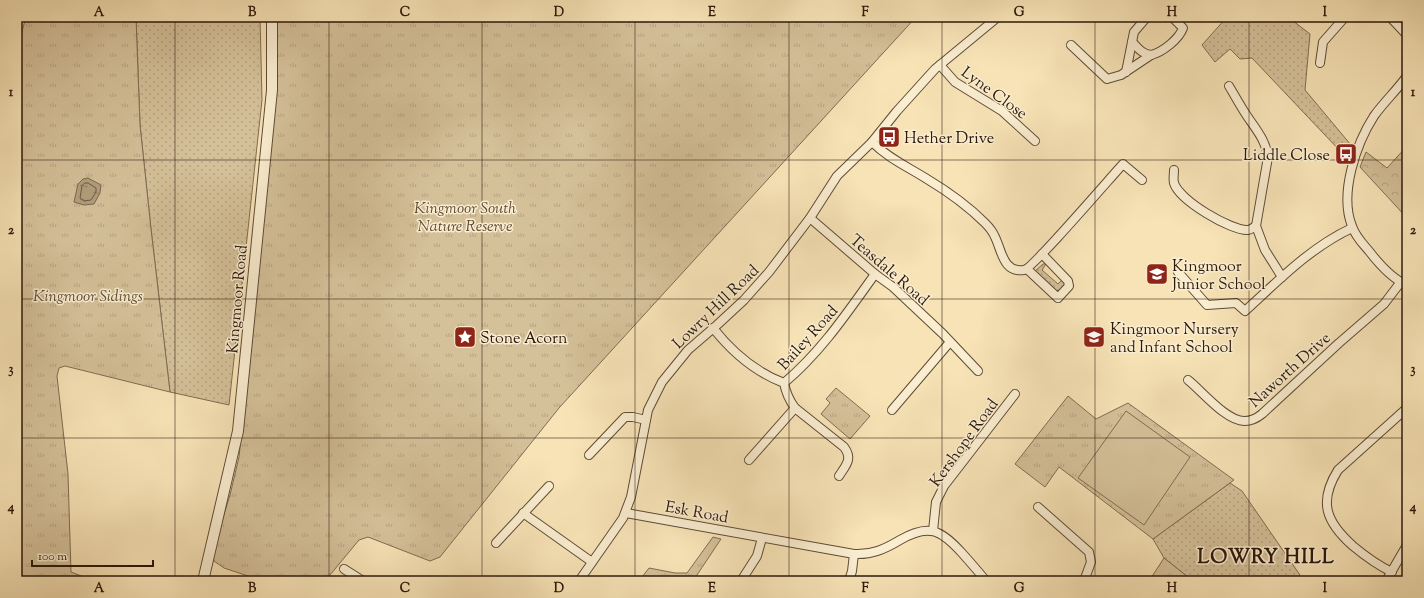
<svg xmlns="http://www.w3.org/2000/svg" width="1424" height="598" font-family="'Sorts Mill Goudy',serif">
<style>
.grass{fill:url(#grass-dots);stroke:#806c52}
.forest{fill:url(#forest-crowns);stroke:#806c52}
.park{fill:url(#park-tufts);stroke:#806c52}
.garden{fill:#d4c099;stroke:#806c52}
.water{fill:url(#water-ripples);stroke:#7c684f}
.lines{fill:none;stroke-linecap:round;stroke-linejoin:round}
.shore{stroke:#6e5b44;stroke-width:1}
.minor-casing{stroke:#5e4b36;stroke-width:10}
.tertiary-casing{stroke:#5e4b36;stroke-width:12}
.minor{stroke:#faedd0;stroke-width:8}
.tertiary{stroke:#faedd0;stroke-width:10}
.grid{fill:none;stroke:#2b180b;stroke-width:1;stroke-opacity:0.55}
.labels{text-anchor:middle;stroke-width:3;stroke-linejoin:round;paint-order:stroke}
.street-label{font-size:16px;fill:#2b180b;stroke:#faedd0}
.poi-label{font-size:16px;fill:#2b180b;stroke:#faedd0;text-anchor:start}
.park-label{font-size:16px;font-style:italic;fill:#5e4a36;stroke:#faedd0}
.district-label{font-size:20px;font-weight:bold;letter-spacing:1px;fill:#2b180b;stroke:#faedd0}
.neatline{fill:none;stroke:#2b180b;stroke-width:1.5}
.grid-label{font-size:13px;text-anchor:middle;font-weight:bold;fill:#2b180b}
</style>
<defs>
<pattern id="grass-dots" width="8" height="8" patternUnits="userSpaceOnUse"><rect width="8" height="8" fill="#d4c099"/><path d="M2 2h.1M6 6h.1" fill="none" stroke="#b6a482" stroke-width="1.8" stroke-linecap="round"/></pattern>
<pattern id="forest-crowns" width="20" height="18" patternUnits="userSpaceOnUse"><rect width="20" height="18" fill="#d4c099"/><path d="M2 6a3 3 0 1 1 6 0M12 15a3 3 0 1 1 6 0" fill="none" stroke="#b6a482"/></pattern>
<pattern id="park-tufts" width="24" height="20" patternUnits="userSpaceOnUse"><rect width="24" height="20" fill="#d4c099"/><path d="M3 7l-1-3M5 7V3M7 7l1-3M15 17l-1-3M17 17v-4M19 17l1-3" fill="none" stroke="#b6a482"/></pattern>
<pattern id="water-ripples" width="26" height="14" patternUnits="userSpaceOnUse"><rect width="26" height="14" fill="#b29e7c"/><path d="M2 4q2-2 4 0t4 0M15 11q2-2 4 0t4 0" fill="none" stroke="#918064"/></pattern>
</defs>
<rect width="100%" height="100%" fill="#f7e3b6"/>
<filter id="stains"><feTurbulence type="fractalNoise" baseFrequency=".005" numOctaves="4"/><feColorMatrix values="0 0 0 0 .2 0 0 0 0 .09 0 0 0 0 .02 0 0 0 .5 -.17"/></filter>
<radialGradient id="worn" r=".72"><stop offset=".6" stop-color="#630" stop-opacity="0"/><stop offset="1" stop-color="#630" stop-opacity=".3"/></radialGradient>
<g class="grass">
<polygon points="136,17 260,17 262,100 229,405 170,392 151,229 140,125"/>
<polygon points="1227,17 1264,17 1269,22 1274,17 1288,17 1310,34 1305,90 1351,145 1342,153 1252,58 1240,59 1230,49 1215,62 1202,45"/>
<path d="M1043,264H1046L1042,270L1058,284L1063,279L1065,285L1064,290C1052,294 1044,282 1036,275L1035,271Z"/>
<polygon points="1230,483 1242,491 1300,575 1294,581 1193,581 1164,558 1153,539"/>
</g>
<polygon class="forest" points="1407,146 1407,218 1360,167 1366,152 1387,168"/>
<g class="park">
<polygon points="26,17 136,17 140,125 151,229 170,392 65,366 59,368 57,376 68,474 71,572 89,579 88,581 17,581 17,49"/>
<polygon points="276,17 916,17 559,408 440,557 430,561 368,537 359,540 325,581 263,581 224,568 214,561 212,553 230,495 239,457 259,264"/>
<polygon points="836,388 870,416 850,439 821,414 830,403 826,399"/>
<polygon points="1068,396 1096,419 1128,403 1234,480 1153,539 1059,467 1045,487 1015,464"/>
<polygon points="713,537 721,539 693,581 639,581 649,568 675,573 687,573"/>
<polygon points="1164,558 1193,581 1149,581"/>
</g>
<polygon class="garden" points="1126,411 1190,457 1144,525 1078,478"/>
<polygon class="water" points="88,178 101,185 100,193 94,204 84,205 74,202 78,184 83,179"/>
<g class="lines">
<polygon class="shore" points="85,183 88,183 96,188 96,192 91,200 84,201 80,198 82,186"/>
<g class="minor-casing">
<g id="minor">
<polyline points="1390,17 1407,35"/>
<path d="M1132,42C1138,48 1142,54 1151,55"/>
<path d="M1071,45L1107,79L1121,75L1151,55C1163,52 1179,39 1183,28L1172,17"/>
<polyline points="1320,63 1323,42 1345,17"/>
<polyline points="940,65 955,82 1002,111 1035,141"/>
<polyline points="1126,72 1134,32 1147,17"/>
<path d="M1407,76C1397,90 1384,102 1374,116C1356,144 1339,194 1352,226C1355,236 1363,244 1369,251C1379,264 1392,279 1407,285"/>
<path d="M1229,86C1235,96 1241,107 1247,116C1256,129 1266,141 1268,157L1256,226L1265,250L1282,277"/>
<path d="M872,142C888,158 908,167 927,179C947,191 968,206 985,223C988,226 993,232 995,237C1002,251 1003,273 1024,270C1032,269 1111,177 1123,164L1142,180"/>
<path d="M1174,170C1174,174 1173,179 1174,183C1179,200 1231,231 1248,230C1250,230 1254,227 1256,226"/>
<polyline points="810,218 875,274 893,287 943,334 978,371"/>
<polyline points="1027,269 1058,298 1069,286 1068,281 1042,254"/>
<path d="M1178,272L1207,305L1236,303L1245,311C1279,280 1311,247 1352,228"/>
<path d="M713,328C732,352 755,372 784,383C821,352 847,313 875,274"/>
<path d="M1188,380C1202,391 1227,422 1245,421C1252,421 1257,418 1262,414L1339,343L1384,304L1400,283"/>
<path d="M784,383C786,393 789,400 795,408L844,447C853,459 846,465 839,476"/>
<polyline points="892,410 950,342"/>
<polyline points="589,455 625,417 633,417 646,420"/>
<polyline points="749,460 795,408"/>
<polyline points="1038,507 1089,552 1091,562 1084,581"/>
<polyline points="523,513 592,562"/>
<path d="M626,513L854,554C872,555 885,549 900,540C929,523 941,530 962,553C970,562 978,571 986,581"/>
<polyline points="933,531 936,502 944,486 1015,394"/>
<polyline points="496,543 549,486"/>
<polyline points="344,569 363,581"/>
<path d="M1392,572C1377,565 1365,556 1353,546C1326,522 1318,502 1338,470L1407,408"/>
<polyline points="579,581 623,518 631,497 648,410 662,382 688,350 717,325 744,300 769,272 810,218 837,176 872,142 897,111 935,69 998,17"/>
<polyline points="741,581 757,556 762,538"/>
<polyline points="849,581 852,571 854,554"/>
<polyline points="1386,581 1407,545"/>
</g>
</g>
<g class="tertiary-casing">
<polyline id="tertiary" points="203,581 238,431 272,90 272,17"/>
</g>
<use href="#minor" class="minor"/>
<use href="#tertiary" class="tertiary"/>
</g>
<path class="grid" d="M175,17V581M329,17V581M482,17V581M635,17V581M789,17V581M942,17V581M1095,17V581M1249,17V581M17,160H1407M17,299H1407M17,438H1407"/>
<defs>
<g id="bus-square" transform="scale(1.15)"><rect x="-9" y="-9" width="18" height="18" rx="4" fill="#8f2418" stroke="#faedd0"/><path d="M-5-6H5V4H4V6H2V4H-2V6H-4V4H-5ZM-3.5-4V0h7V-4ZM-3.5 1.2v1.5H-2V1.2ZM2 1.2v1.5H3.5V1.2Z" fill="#fff"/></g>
<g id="school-square" transform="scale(1.15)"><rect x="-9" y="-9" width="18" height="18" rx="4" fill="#8f2418" stroke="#faedd0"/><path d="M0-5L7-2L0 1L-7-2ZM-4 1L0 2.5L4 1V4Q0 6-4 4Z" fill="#fff"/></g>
<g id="sight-square" transform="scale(1.15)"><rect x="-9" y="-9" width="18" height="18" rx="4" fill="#8f2418" stroke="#faedd0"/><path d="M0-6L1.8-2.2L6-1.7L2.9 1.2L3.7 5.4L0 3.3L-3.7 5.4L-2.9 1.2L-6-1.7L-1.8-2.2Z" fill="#fff"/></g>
</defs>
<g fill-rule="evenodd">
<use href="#bus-square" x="889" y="137"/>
<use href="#bus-square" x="1346" y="154"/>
<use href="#school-square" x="1157" y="274"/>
<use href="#sight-square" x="465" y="337"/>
<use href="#school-square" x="1094" y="337"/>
</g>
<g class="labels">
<g class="street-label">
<text transform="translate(995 92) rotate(36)" y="6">Lyne Close</text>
<text transform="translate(890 269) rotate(41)" y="6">Teasdale Road</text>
<text transform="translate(236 299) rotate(-85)" y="6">Kingmoor Road</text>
<text transform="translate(715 306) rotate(-44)" y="6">Lowry Hill Road</text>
<text transform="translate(807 337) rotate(-48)" y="6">Bailey Road</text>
<text transform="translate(1289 369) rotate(-42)" y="6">Naworth Drive</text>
<text transform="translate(963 442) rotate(-54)" y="6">Kershope Road</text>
<text transform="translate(697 511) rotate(10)" y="6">Esk Road</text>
</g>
<g class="poi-label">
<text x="904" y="143">Hether Drive</text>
<text x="1330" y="160" text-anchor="end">Liddle Close</text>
<text x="1172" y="271">Kingmoor<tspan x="1172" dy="18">Junior School</tspan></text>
<text x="1110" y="334">Kingmoor Nursery<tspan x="1110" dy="18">and Infant School</tspan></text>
<text x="480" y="343">Stone Acorn</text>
</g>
<g class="park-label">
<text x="465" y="213">Kingmoor South<tspan x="465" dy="18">Nature Reserve</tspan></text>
<text x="88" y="301">Kingmoor Sidings</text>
</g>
<g class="district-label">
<text x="1266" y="563">LOWRY HILL</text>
</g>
</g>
<rect width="1424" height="598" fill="none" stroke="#f7e3b6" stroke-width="44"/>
<path d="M32 560v6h121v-6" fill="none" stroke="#2b180b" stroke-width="2"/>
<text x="38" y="560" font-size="12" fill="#2b180b" stroke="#faedd0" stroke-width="3" paint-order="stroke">100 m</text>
<rect x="22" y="22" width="1380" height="554" class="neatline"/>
<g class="grid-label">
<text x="99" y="16">A</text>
<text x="252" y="16">B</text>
<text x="405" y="16">C</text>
<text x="559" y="16">D</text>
<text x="712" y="16">E</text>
<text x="865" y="16">F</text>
<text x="1019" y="16">G</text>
<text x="1172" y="16">H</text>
<text x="1325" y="16">I</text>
<text x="11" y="96">1</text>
<text x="1413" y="96">1</text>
<text x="11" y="234">2</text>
<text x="1413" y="234">2</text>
<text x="11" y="373">3</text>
<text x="1413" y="373">3</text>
<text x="11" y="511">4</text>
<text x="1413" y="511">4</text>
<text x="99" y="592">A</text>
<text x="252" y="592">B</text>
<text x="405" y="592">C</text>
<text x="559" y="592">D</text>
<text x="712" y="592">E</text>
<text x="865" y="592">F</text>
<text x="1019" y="592">G</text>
<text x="1172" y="592">H</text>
<text x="1325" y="592">I</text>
</g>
<rect width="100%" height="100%" filter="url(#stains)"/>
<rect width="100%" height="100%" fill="url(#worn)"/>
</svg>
